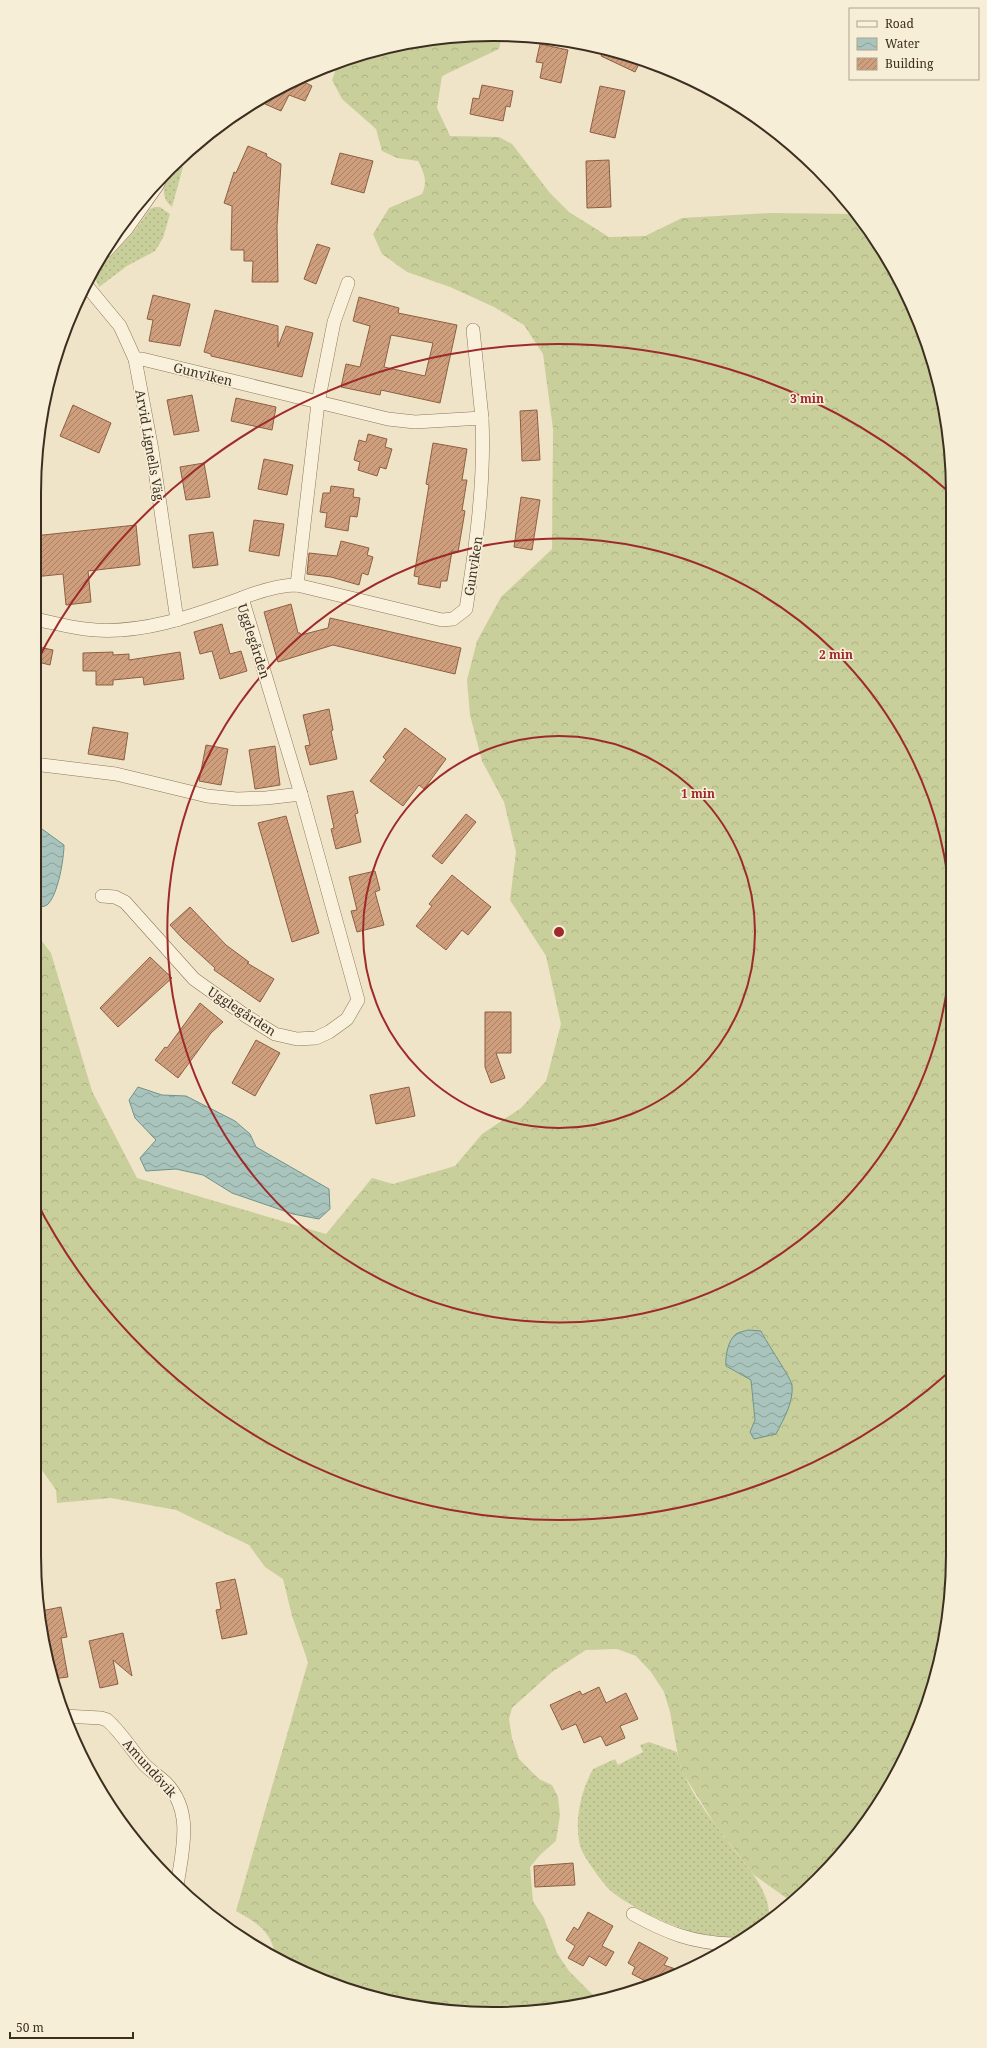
<svg xmlns="http://www.w3.org/2000/svg" width="987" height="2048" font-family="'Noto Serif',serif">
<style>
.grass{fill:url(#grass-dots)}
.forest{fill:url(#forest-crowns);fill-rule:evenodd}
.wetland{fill:url(#wetland-marsh)}
.water{fill:url(#water-waves);stroke:#6f938a}
.building{fill:url(#building-hatch);stroke:#8d5f41;fill-rule:evenodd}
.lines{fill:none;stroke-linecap:round;stroke-linejoin:round}
.minor-casing{stroke:#8d765c;stroke-width:14}
.tertiary-casing{stroke:#8d765c;stroke-width:17}
.minor{stroke:#faf1dc;stroke-width:13}
.tertiary{stroke:#faf1dc;stroke-width:16}
.ring{fill:none;stroke:#9e2a2b;stroke-width:2}
.labels{text-anchor:middle;stroke-width:3.5;stroke-linejoin:round;paint-order:stroke}
.street-label{font-size:13px;fill:#3d2e20;stroke:#f7eed8}
.rim{fill:none;stroke:#3d2e20;stroke-width:2}
.centre{fill:#9e2a2b;stroke:#f7eed8;stroke-width:2}
.ring-label{font-size:12px;text-anchor:middle;font-weight:bold;fill:#9e2a2b;stroke:#f7eed8;stroke-width:3.5;stroke-linejoin:round;paint-order:stroke}
</style>
<defs>
<pattern id="grass-dots" width="8" height="8" patternUnits="userSpaceOnUse"><rect width="8" height="8" fill="#c9cf9b"/><path d="M2 2h.1M6 6h.1" fill="none" stroke="#aeb285" stroke-width="1.8" stroke-linecap="round"/></pattern>
<pattern id="forest-crowns" width="20" height="18" patternUnits="userSpaceOnUse"><rect width="20" height="18" fill="#c9cf9b"/><path d="M2 6a3 3 0 1 1 6 0M12 15a3 3 0 1 1 6 0" fill="none" stroke="#aeb285"/></pattern>
<pattern id="wetland-marsh" width="20" height="14" patternUnits="userSpaceOnUse"><rect width="20" height="14" fill="#c9cf9b"/><path d="M1 5h8M5 5V1M11 12h8M15 12V8" fill="none" stroke="#aeb285"/></pattern>
<pattern id="water-waves" width="16" height="10" patternUnits="userSpaceOnUse"><rect width="16" height="10" fill="#a9c4bc"/><path d="M0 5q4-4 8 0t8 0" fill="none" stroke="#8ba098"/></pattern>
<pattern id="building-hatch" width="6" height="6" patternUnits="userSpaceOnUse"><rect width="6" height="6" fill="#cf9f7d"/><path d="M-1 1l2-2M0 6l6-6M5 7l2-2" fill="none" stroke="#a98266"/></pattern>
</defs>
<rect width="100%" height="100%" fill="#f0e4c8"/>
<g class="grass">
<path d="M176,167H183L172,207C158,196 164,178 176,167Z"/>
<polygon points="155,207 160,207 170,214 163,238 155,251 127,266 99,287 95,278 96,272 136,229 150,209"/>
<path d="M649,1742L677,1752C684,1788 711,1818 732,1847C748,1868 772,1892 769,1922C762,1926 752,1935 743,1938C712,1947 634,1911 611,1891C602,1883 583,1856 580,1846C574,1820 581,1791 593,1769L615,1759L618,1765L643,1752L640,1745Z"/>
</g>
<path class="forest" d="M494,34L502,35L499,49L442,76L437,108L450,136L499,137L512,144L550,193L569,212L609,237L645,236L682,218L770,213L858,214L918,318L949,433L950,814H944L930,829L951,850L953,1555L944,1644L918,1731L876,1810L839,1858L792,1902L754,1875L714,1823L684,1775L679,1761L670,1712L664,1692L651,1672L636,1656L617,1649L586,1650L552,1672L512,1708L509,1719L512,1738L519,1759L539,1779L552,1785L558,1797L560,1815L556,1841L541,1854L530,1867L533,1901L544,1918L557,1953L569,1971L598,2000L553,2010L464,2013L404,2005L318,1979L275,1958C274,1933 256,1922 236,1911L308,1662L292,1616L283,1579L265,1567L249,1545L176,1510L111,1498L57,1503L56,1490L34,1459V931L51,953L92,1091L137,1178L326,1234L372,1178L393,1184L455,1166L482,1134L521,1108L546,1081L561,1024L546,956L510,900L516,852L504,802L482,761L470,715L467,680L477,641L501,597L552,549L553,429L543,354L524,325L494,307L450,287L407,272L382,254L373,234L389,208L422,194C428,182 424,172 418,161L397,158L382,151L376,129L342,99L332,80L338,63L404,43ZM761,1331L777,1360L790,1401L776,1434L750,1432L755,1420L751,1380L726,1366Z"/>
<polygon class="wetland" points="944,814 950,814 951,850 930,829"/>
<g class="water">
<path d="M34,829H42L64,845C64,858 58,896 47,905C44,907 38,907 35,908Z"/>
<polygon points="138,1087 162,1095 186,1096 235,1121 250,1134 256,1147 329,1189 330,1209 319,1219 293,1214 232,1193 203,1175 176,1169 146,1171 140,1158 156,1140 135,1118 129,1100"/>
<path d="M748,1330L761,1331C766,1342 791,1378 792,1385C794,1402 783,1420 776,1434L754,1439L750,1432L755,1420L751,1380L726,1366C725,1357 728,1340 736,1334C739,1332 745,1331 748,1330Z"/>
</g>
<g class="building">
<polygon points="540,44 568,50 561,83 540,78 543,63 536,62"/>
<polygon points="604,49 641,60 635,72 601,56"/>
<polygon points="298,79 312,86 305,101 289,95 281,111 265,104 269,95"/>
<polygon points="482,85 513,91 510,107 506,106 503,121 470,114 473,98 479,99"/>
<polygon points="600,86 625,91 615,138 590,132"/>
<polygon points="248,146 267,154 266,156 281,164 277,226 278,282 252,282 253,261 244,261 244,250 231,250 232,206 224,203 234,172 236,173"/>
<polygon points="340,153 373,161 364,193 331,184"/>
<polygon points="609,160 611,207 587,208 586,161"/>
<polygon points="317,244 330,248 316,284 304,279"/>
<polygon points="153,295 190,304 180,346 149,341 153,320 147,319"/>
<path d="M359,297L399,308L398,313L457,325L440,403L381,390L380,395L341,387L346,364L360,367L370,326L353,321ZM391,335L433,343L425,376L384,367Z"/>
<polygon points="215,310 278,326 278,347 286,326 313,333 302,377 211,356 211,354 204,352"/>
<polygon points="192,395 199,431 174,435 167,400"/>
<polygon points="236,398 276,407 272,430 231,421"/>
<polygon points="73,405 111,423 99,453 60,436"/>
<polygon points="537,410 540,460 522,461 520,411"/>
<polygon points="368,434 387,439 385,447 392,449 386,469 380,467 377,476 358,470 360,462 354,460 359,440 366,442"/>
<polygon points="433,443 467,449 462,480 467,480 462,510 465,511 458,552 452,551 447,581 441,581 440,588 418,584 419,577 414,576 429,485 426,484"/>
<polygon points="264,459 293,465 287,495 258,489"/>
<polygon points="204,463 210,497 186,500 180,467"/>
<polygon points="331,486 354,489 353,497 360,498 357,517 350,516 348,531 325,527 327,513 320,512 323,493 330,493"/>
<polygon points="521,497 540,500 532,550 514,547"/>
<polygon points="254,520 284,524 279,556 249,551"/>
<polygon points="136,525 140,565 88,571 91,602 66,605 63,574 34,577 34,536"/>
<polygon points="213,532 218,565 193,568 189,535"/>
<polygon points="341,541 369,548 367,555 373,557 368,575 362,573 359,585 331,577 307,574 309,553 337,556"/>
<polygon points="291,604 298,633 300,633 301,635 328,628 330,618 461,648 455,674 333,645 278,662 264,612"/>
<polygon points="222,624 230,654 241,651 247,671 220,679 212,651 200,654 194,632"/>
<polygon points="34,646 53,650 50,665 34,661"/>
<polygon points="113,652 113,655 129,654 129,660 180,652 184,679 144,685 143,677 113,680 113,685 96,685 96,671 83,671 83,653"/>
<polygon points="329,709 333,730 331,731 337,759 310,765 305,746 310,745 303,715"/>
<polygon points="93,727 128,733 124,760 88,754"/>
<polygon points="405,728 446,759 424,789 419,785 403,806 370,781 386,760 383,757"/>
<polygon points="206,745 228,749 221,785 199,781"/>
<polygon points="275,746 280,785 255,789 249,750"/>
<polygon points="353,791 358,813 355,814 361,842 336,849 331,829 334,828 327,796"/>
<polygon points="466,814 476,822 442,864 432,856"/>
<polygon points="286,816 319,933 292,942 258,823"/>
<polygon points="375,871 380,890 375,892 384,925 357,932 351,911 357,910 349,877"/>
<polygon points="452,875 491,907 468,935 462,930 446,950 416,926 432,906 429,904"/>
<polygon points="190,907 226,945 249,962 247,963 274,979 260,1002 214,970 215,968 183,939 170,925"/>
<polygon points="150,957 172,978 118,1027 100,1008"/>
<polygon points="200,1003 223,1022 211,1033 178,1078 155,1060 165,1047 167,1048"/>
<polygon points="485,1012 511,1012 511,1053 496,1053 505,1078 491,1083 485,1067"/>
<polygon points="256,1040 280,1053 255,1096 232,1083"/>
<polygon points="409,1087 415,1116 376,1124 370,1095"/>
<polygon points="235,1579 247,1634 222,1639 216,1610 221,1609 216,1583"/>
<polygon points="61,1607 67,1637 61,1638 68,1677 52,1679 43,1644 47,1642 41,1611"/>
<polygon points="123,1633 132,1676 113,1660 118,1684 100,1688 89,1641"/>
<polygon points="599,1687 606,1703 626,1693 638,1719 620,1726 625,1738 606,1746 601,1736 584,1743 576,1724 562,1730 550,1705 580,1691 582,1695"/>
<polygon points="573,1863 575,1885 535,1887 534,1866"/>
<polygon points="588,1912 613,1926 602,1946 614,1952 606,1966 589,1956 583,1966 568,1958 575,1946 566,1940 574,1927 578,1930"/>
<polygon points="639,1942 668,1958 664,1965 684,1972 653,1985 632,1974 635,1967 628,1963"/>
</g>
<g class="lines">
<g class="minor-casing">
<g id="minor">
<polyline points="86,285 120,326 135,359 152,450 177,620"/>
<polyline points="473,330 482,418"/>
<path d="M135,359H142L388,419L415,422L482,418C485,483 476,545 466,609L453,619L442,620L297,585C278,585 260,591 242,598"/>
<polyline points="297,585 318,403 334,322 348,283"/>
<path d="M34,619C51,622 68,627 85,629C138,636 193,616 242,598L301,794L358,1000L347,1019L329,1032L316,1038L297,1039L275,1034L246,1016L194,979L125,902L115,897L102,896"/>
<polyline points="34,764 116,774 207,796 237,799 266,798 301,794"/>
<path d="M64,1716L101,1718L107,1720C121,1732 131,1749 143,1763C150,1771 159,1776 166,1783C194,1812 182,1851 177,1886"/>
<path d="M633,1914C667,1933 693,1943 732,1944"/>
</g>
</g>
<g class="tertiary-casing">
<polyline id="tertiary" points="105,250 126,227 157,183"/>
</g>
<use href="#minor" class="minor"/>
<use href="#tertiary" class="tertiary"/>
</g>
<g class="ring">
<circle cx="559" cy="932" r="196"/>
<path d="M951 946A392 392 0 1 1 951 915"/>
<path d="M949 1372A588 588 0 0 1 35 1199M35 665A588 588 0 0 1 949 492"/>
</g>
<g class="labels">
<g class="street-label">
<text transform="translate(203 374) rotate(14)" y="5">Gunviken</text>
<text transform="translate(150 445) rotate(80)" y="5">Arvid Lignells Väg</text>
<text transform="translate(473 566) rotate(-81)" y="5">Gunviken</text>
<text transform="translate(254 641) rotate(72)" y="5">Ugglegården</text>
<text transform="translate(242 1011) rotate(33)" y="5">Ugglegården</text>
<text transform="translate(150 1768) rotate(48)" y="5">Amundövik</text>
</g>
</g>
<path d="M0 0H987V2048H0ZM493 41H494A452 452 0 0 1 946 493V1555A452 452 0 0 1 494 2007H493A452 452 0 0 1 41 1555V493A452 452 0 0 1 493 41Z" fill="#f7eed8" fill-rule="evenodd"/>
<path class="rim" d="M493 41H494A452 452 0 0 1 946 493V1555A452 452 0 0 1 494 2007H493A452 452 0 0 1 41 1555V493A452 452 0 0 1 493 41Z"/>
<circle cx="559" cy="932" r="6" class="centre"/>
<g class="ring-label">
<text x="807" y="403">3 min</text>
<text x="836" y="659">2 min</text>
<text x="698" y="798">1 min</text>
</g>
<rect x="849" y="8" width="130" height="72" fill="#f7eed8" stroke="#ada18e"/>
<rect x="857" y="21" width="20" height="6" fill="#faf1dc" stroke="#ada18e"/>
<text x="885" y="28" font-size="12" fill="#3d2e20">Road</text>
<rect x="857" y="38" width="20" height="12" fill="url(#water-waves)" stroke="#ada18e"/>
<text x="885" y="48" font-size="12" fill="#3d2e20">Water</text>
<rect x="857" y="58" width="20" height="12" fill="url(#building-hatch)" stroke="#ada18e"/>
<text x="885" y="68" font-size="12" fill="#3d2e20">Building</text>
<path d="M10 2032v6h123v-6" fill="none" stroke="#3d2e20" stroke-width="2"/>
<text x="16" y="2032" font-size="12" fill="#3d2e20" stroke="#f7eed8" stroke-width="3" paint-order="stroke">50 m</text>
</svg>
